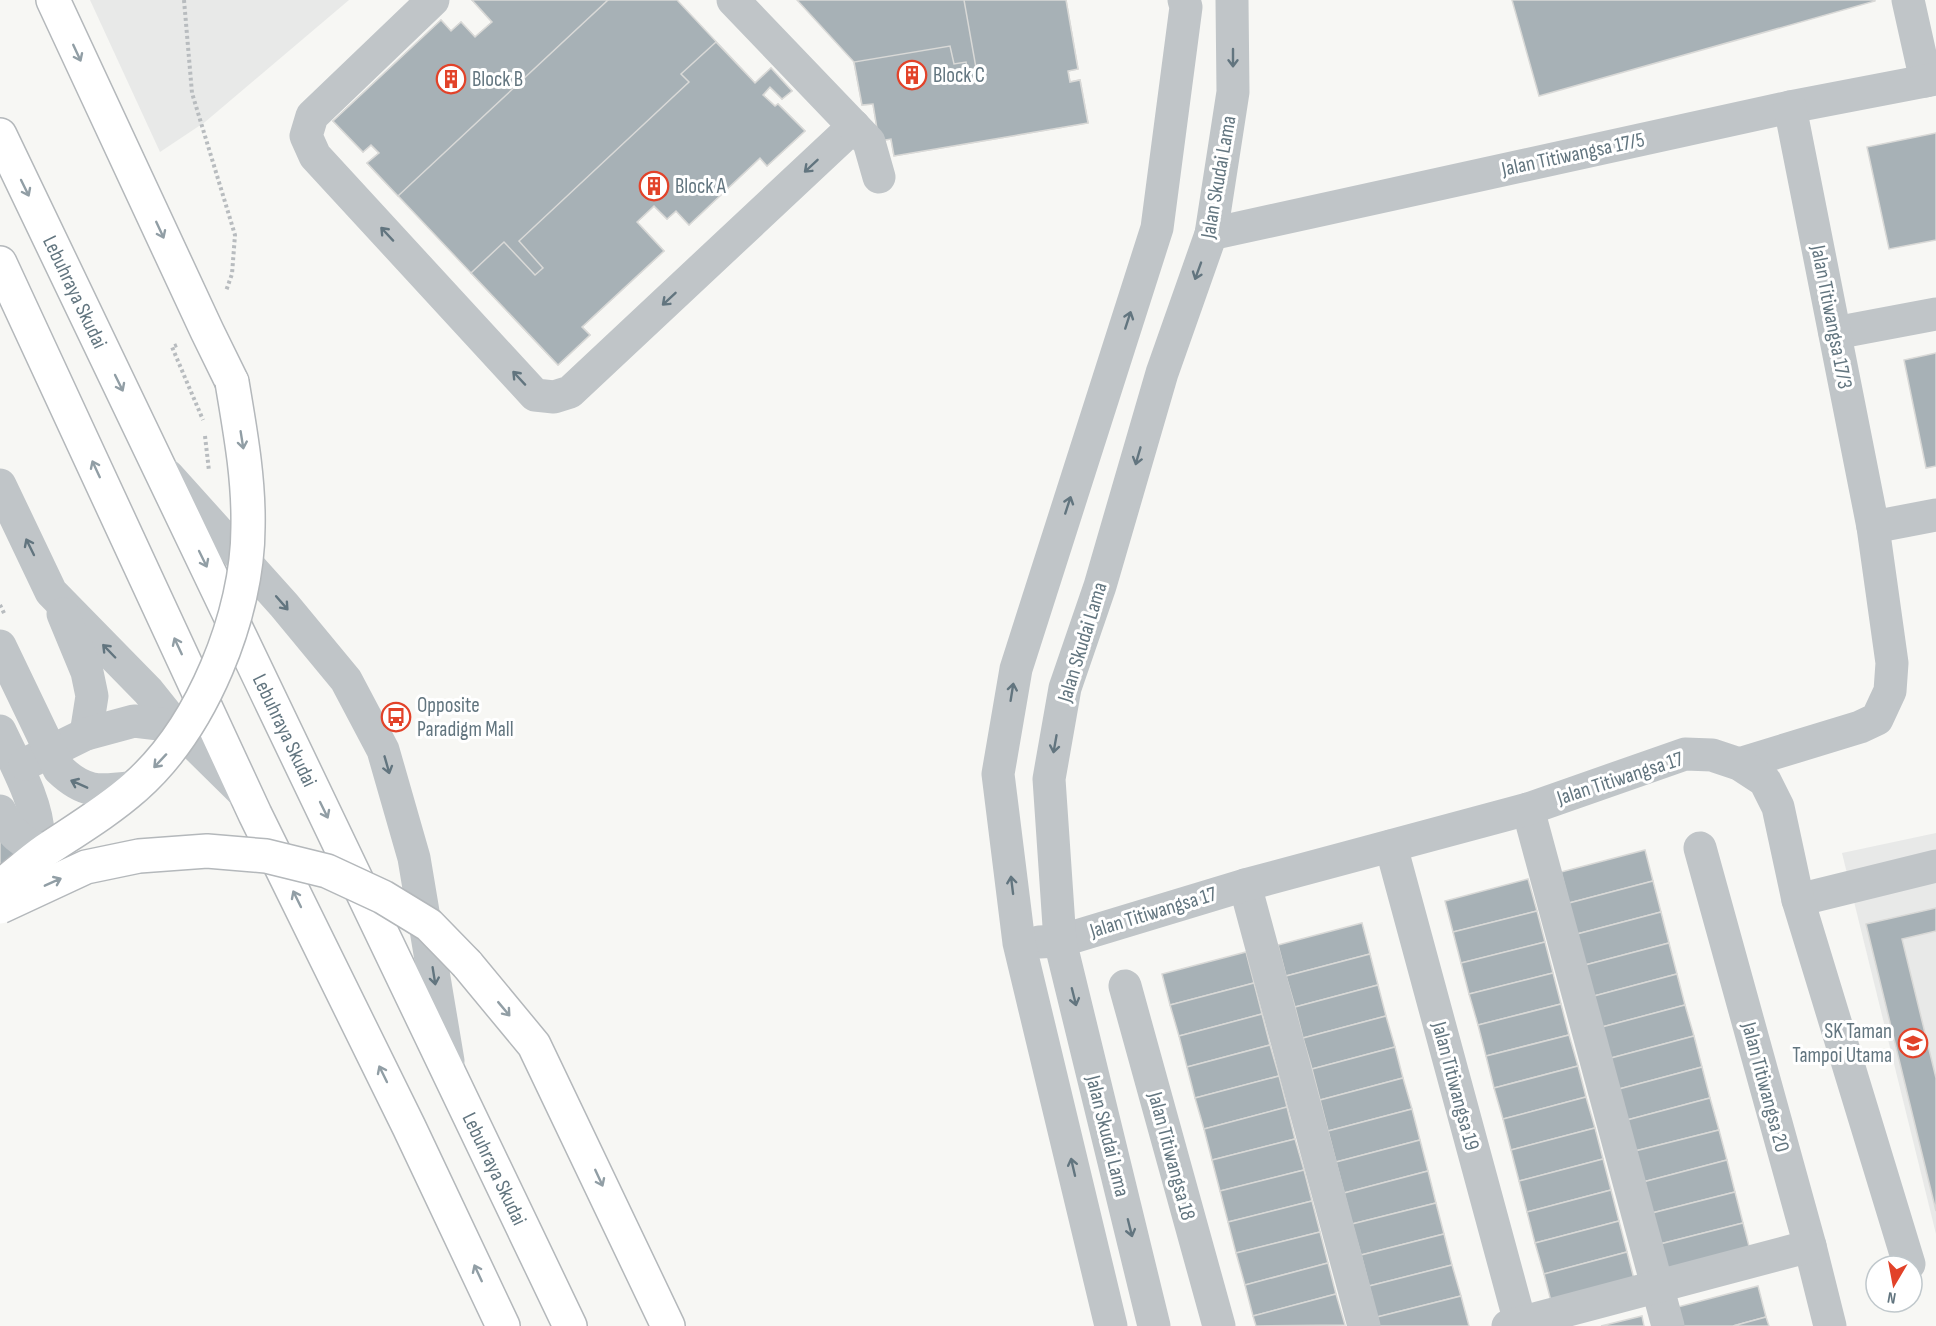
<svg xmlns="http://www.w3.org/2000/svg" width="1936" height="1326" font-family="'Sofia Sans Condensed',sans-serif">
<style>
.built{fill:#e8e9e8}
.building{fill:#a7b1b6;stroke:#d9d9d7;stroke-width:1.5}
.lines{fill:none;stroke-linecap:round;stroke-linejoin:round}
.highway-casing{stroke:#b4b8bb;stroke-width:36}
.path{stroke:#b8bcbf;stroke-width:4;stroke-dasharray:3 3;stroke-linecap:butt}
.minor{stroke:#c0c5c8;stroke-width:33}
.highway{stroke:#fff;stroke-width:33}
.highway-bridge-casing{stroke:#b4b8bb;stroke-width:36;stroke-linecap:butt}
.path-bridge{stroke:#b8bcbf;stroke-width:4;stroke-dasharray:3 3;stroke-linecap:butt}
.minor-bridge{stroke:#c0c5c8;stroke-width:33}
.highway-bridge{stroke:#fff;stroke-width:33}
.oneway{stroke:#919ea5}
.oneway2{stroke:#62757f}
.labels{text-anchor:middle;stroke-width:6;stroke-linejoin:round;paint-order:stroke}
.poi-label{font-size:21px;fill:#62757f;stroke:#fff;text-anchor:start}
.street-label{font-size:21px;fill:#62757f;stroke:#fff}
</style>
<rect width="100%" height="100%" fill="#f7f7f4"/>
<g class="built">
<polygon points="90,0 349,0 205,122 160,152"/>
<polygon points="1936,833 1936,1234 1842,853"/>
</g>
<g class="building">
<polygon points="472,0 677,0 755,83 771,68 792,91 782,99 770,87 763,95 775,106 778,104 805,131 767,166 760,158 689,225 676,211 667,219 654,206 637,222 664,251 582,327 590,335 558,365 367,163 379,153 371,145 363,152 333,121 441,20 451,31 461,22 475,37 492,22"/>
<polygon points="472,0 608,0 398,196 367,163 379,153 371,145 363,152 333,121 441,20 451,31 461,22 475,37 492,22"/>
<polygon points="797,0 1066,0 1078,69 1068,71 1070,82 1080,80 1088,123 894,156 891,139 879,141 873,104 862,105 854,62"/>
<polygon points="964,0 1066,0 1078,69 1068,71 1070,82 1080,80 1088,123 894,156 891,139 879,141 873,104 862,105 854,62 950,46 954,64 966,62 969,80 978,79"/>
<polygon points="1512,0 1875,0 1875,1 1539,96"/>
<polygon points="716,42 755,83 771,68 792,91 782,99 770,87 763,95 775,106 778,104 805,131 767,166 760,158 689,225 676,211 667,219 654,206 637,222 664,251 582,327 590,335 558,365 471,273 504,242 535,275 543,268 519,241 689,82 681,74"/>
<polygon points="1936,133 1936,240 1889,249 1867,147"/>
<polygon points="1936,353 1936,466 1926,468 1904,360"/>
<polygon points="0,815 24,865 0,877"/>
<polygon points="1645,850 1653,881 1569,903 1561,872"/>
<polygon points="1528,879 1537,911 1453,932 1445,901"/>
<polygon points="1653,881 1661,912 1577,934 1569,903"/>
<polygon points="1936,908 1936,931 1902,939 1936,1078 1936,1211 1866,924"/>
<polygon points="1537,911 1545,942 1461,963 1453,932"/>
<polygon points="1661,912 1669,943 1585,965 1577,934"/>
<polygon points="1362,923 1370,954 1286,976 1278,945"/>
<polygon points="1545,942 1553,973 1469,994 1461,963"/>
<polygon points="1669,943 1677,974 1594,996 1585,965"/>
<polygon points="1246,952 1254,983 1170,1005 1162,974"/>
<polygon points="1370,954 1378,985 1295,1007 1286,976"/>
<polygon points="1553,973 1561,1004 1478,1025 1469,994"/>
<polygon points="1677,974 1685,1005 1602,1027 1594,996"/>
<polygon points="1254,983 1262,1014 1179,1036 1170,1005"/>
<polygon points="1378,985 1386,1016 1303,1038 1295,1007"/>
<polygon points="1561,1004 1569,1035 1486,1056 1478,1025"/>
<polygon points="1685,1005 1694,1036 1611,1058 1602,1027"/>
<polygon points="1262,1014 1270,1045 1187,1067 1179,1036"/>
<polygon points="1386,1016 1395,1047 1312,1069 1303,1038"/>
<polygon points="1569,1035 1578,1066 1494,1088 1486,1056"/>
<polygon points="1694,1036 1702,1067 1619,1089 1611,1058"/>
<polygon points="1270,1045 1279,1076 1195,1098 1187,1067"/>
<polygon points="1395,1047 1403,1078 1320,1100 1312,1069"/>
<polygon points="1578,1066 1586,1097 1503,1119 1494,1088"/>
<polygon points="1702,1067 1710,1098 1627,1120 1619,1089"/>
<polygon points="1279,1076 1287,1107 1204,1129 1195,1098"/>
<polygon points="1403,1078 1412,1109 1328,1131 1320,1100"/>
<polygon points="1586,1097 1595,1128 1511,1150 1503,1119"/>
<polygon points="1710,1098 1719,1130 1635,1151 1627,1120"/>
<polygon points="1287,1107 1295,1139 1212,1160 1204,1129"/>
<polygon points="1412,1109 1420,1140 1336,1162 1328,1131"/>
<polygon points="1595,1128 1603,1159 1519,1181 1511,1150"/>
<polygon points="1719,1130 1727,1160 1643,1182 1635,1151"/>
<polygon points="1295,1139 1304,1170 1220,1191 1212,1160"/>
<polygon points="1420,1140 1428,1171 1344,1193 1336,1162"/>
<polygon points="1603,1159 1611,1190 1527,1212 1519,1181"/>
<polygon points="1727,1160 1735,1192 1652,1213 1643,1182"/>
<polygon points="1304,1170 1312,1201 1228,1222 1220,1191"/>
<polygon points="1428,1171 1436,1203 1352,1224 1344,1193"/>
<polygon points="1611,1190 1619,1221 1535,1243 1527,1212"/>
<polygon points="1735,1192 1743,1223 1660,1244 1652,1213"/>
<polygon points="1312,1201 1320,1232 1236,1253 1228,1222"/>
<polygon points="1436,1203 1444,1234 1361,1255 1352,1224"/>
<polygon points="1619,1221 1627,1252 1544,1274 1535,1243"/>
<polygon points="1743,1223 1751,1254 1668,1276 1660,1244"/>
<polygon points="1320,1232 1328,1263 1245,1285 1236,1253"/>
<polygon points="1444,1234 1452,1265 1369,1286 1361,1255"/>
<polygon points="1627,1252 1635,1283 1552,1305 1544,1274"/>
<polygon points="1328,1263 1336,1294 1253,1316 1245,1285"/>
<polygon points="1452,1265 1461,1296 1377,1317 1369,1286"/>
<polygon points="1758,1286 1766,1317 1733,1326 1679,1326 1674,1308"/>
<polygon points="1336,1294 1345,1325 1256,1326 1253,1316"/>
<polygon points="1461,1296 1469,1326 1379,1326 1377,1317"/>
<polygon points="1642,1316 1644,1326 1601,1326"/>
<polygon points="1766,1317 1769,1326 1733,1326"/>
</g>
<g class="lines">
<g class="highway-casing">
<g id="highway">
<polyline points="53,0 207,331 232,382"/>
<path id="s1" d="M0,135L570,1326"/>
<polyline points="0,263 255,814 409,1127 503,1326"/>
<polyline points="467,964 534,1045 668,1326"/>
</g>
</g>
<g class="path">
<polyline points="184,0 192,93 235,235 232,274 226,291"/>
<polyline points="177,345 172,347 203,420"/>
<polyline points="205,436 209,471"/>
</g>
<g class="minor">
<polyline points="433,0 312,116 306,136 315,156 535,395 554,397 570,392 854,126"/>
<polyline points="733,0 869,142 879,177"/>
<polyline points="1908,0 1926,81"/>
<polyline points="1211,234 1790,107 1936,79"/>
<polyline points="1835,333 1936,314"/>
<polyline points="168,476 284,605 346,680 383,750 414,858 448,1061"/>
<polyline points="0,485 51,592 148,691 176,726 245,794"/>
<polyline points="1873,527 1936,515"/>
<polyline points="63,614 87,672 92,696 86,734"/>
<path d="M0,731C13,759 40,807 38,838C37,850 30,862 24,873"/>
<polyline points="25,764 86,734 134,721 176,726"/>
<polyline points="1739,764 1860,727 1877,719 1890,691 1892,663 1873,527 1790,107"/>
<polyline points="1528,809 1668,1326"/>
<polyline points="1391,846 1521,1326"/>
<polyline points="1700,848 1810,1246 1830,1326"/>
<polyline points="1245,885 1364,1326"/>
<polyline points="1798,900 1936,866"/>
<polyline points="1039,942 1060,941 1245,885 1528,809 1685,754 1712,755 1739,764 1765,781 1778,807 1798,900 1909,1264"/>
<polyline points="1125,986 1219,1326"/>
<polyline points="1111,1326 1019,943 998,774 1016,669 1157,228 1186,7 1184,0"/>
<polyline points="1154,1326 1060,941 1049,779 1065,688 1100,586 1162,373 1211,234 1233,92 1232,0"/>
<polyline points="1508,1326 1810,1246"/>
</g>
<use href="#highway" class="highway"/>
<g class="highway-bridge-casing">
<g id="highway-bridge">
<path d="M0,887C15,875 30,861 46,850C76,830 108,811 135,787C202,728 248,615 248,527C249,478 240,430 232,382"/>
<polyline points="0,907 86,867 139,856 207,851 266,856 327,871 383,897 429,925 467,964"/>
</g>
</g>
<polyline class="path-bridge" points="0,605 5,615"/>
<g class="minor-bridge">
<path d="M0,646L59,769C86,795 101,791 136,787"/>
<path d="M0,811C11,834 20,842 45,851"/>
</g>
<use href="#highway-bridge" class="highway-bridge"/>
</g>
<defs><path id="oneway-shaft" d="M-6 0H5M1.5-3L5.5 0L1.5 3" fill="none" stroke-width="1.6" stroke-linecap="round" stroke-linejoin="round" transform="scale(1.5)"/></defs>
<g class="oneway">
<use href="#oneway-shaft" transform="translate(77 53) rotate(65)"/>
<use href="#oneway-shaft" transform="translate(25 188) rotate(64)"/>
<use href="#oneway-shaft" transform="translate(160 230) rotate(65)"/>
<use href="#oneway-shaft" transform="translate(119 383) rotate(64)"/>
<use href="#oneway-shaft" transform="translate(242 440) rotate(81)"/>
<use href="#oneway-shaft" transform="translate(96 469) rotate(-115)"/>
<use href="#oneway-shaft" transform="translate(203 559) rotate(64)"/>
<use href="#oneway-shaft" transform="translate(178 646) rotate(-115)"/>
<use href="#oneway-shaft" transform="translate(160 761) rotate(133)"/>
<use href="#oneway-shaft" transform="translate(324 810) rotate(64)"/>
<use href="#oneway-shaft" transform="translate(53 882) rotate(-24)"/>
<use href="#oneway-shaft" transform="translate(297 899) rotate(-116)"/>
<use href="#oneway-shaft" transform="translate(504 1009) rotate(50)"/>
<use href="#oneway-shaft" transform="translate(383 1074) rotate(-116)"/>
<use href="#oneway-shaft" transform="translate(599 1178) rotate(65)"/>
<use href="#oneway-shaft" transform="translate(478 1273) rotate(-115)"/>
</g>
<g class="oneway2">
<use href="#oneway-shaft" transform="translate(1233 58) rotate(90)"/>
<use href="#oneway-shaft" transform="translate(811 166) rotate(137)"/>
<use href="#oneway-shaft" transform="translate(387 234) rotate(-133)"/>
<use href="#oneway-shaft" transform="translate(1198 271) rotate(110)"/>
<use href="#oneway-shaft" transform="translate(669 299) rotate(137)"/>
<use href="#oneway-shaft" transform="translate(1128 320) rotate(-72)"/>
<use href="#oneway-shaft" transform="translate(519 378) rotate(-133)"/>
<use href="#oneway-shaft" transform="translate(1138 456) rotate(106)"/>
<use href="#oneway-shaft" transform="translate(1068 505) rotate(-72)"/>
<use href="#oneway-shaft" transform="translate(30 547) rotate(-116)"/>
<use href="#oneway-shaft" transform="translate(282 603) rotate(49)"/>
<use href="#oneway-shaft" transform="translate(109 651) rotate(-134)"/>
<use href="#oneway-shaft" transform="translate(1012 692) rotate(-81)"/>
<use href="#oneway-shaft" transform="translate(1055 744) rotate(100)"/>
<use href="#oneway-shaft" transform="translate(387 765) rotate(74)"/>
<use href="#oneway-shaft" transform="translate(79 784) rotate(-156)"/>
<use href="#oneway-shaft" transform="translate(1012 885) rotate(-97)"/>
<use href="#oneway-shaft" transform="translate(434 976) rotate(81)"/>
<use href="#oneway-shaft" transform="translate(1074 997) rotate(76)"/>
<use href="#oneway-shaft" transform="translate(1073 1167) rotate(-103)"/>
<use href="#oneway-shaft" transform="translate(1130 1228) rotate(76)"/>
</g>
<defs>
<g id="building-ring" transform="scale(1.5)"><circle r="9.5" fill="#fff" stroke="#e24229" stroke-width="1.5"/><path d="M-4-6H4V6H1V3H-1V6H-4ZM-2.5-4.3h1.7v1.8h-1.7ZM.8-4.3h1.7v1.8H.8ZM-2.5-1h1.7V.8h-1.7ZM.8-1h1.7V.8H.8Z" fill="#e24229"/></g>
<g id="bus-ring" transform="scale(1.5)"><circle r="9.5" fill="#fff" stroke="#e24229" stroke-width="1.5"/><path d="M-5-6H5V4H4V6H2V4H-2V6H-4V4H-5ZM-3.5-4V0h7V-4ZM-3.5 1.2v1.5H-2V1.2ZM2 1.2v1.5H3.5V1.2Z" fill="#e24229"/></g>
<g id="school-ring" transform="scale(1.5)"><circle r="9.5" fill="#fff" stroke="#e24229" stroke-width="1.5"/><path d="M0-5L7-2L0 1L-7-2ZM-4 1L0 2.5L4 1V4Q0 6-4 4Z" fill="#e24229"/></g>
</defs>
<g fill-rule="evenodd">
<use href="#building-ring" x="912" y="75"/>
<use href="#building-ring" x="451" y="79"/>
<use href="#building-ring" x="654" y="186"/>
<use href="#bus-ring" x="396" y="717"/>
<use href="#school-ring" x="1913" y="1043"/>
</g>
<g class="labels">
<g class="poi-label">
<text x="933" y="82">Block C</text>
<text x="472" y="86">Block B</text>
<text x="675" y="193">Block A</text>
<text x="417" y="712">Opposite<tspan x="417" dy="24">Paradigm Mall</tspan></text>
<text x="1892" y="1038" text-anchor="end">SK Taman<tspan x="1892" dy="24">Tampoi Utama</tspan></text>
</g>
<g class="street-label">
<text transform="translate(1573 154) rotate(-12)" y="7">Jalan Titiwangsa 17/5</text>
<text transform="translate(1218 177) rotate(-80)" y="7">Jalan Skudai Lama</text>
<text dy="7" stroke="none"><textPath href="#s1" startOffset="174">Lebuhraya Skudai</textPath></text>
<text transform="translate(1832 317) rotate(79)" y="7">Jalan Titiwangsa 17/3</text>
<text transform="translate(1082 642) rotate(-73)" y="7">Jalan Skudai Lama</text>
<text dy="7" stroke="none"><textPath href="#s1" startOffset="660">Lebuhraya Skudai</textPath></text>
<text transform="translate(1620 778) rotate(-18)" y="7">Jalan Titiwangsa 17</text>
<text transform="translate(1153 912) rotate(-17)" y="7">Jalan Titiwangsa 17</text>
<text transform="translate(1456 1086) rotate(75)" y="7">Jalan Titiwangsa 19</text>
<text transform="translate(1766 1087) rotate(75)" y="7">Jalan Titiwangsa 20</text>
<text transform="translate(1108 1136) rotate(76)" y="7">Jalan Skudai Lama</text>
<text transform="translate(1172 1156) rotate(75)" y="7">Jalan Titiwangsa 18</text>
<text dy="7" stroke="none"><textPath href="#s1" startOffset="1146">Lebuhraya Skudai</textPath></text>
</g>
</g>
<g transform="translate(1894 1284) rotate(190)"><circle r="28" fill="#ffffff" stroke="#c0c8cc" stroke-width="1.5"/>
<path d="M0-4.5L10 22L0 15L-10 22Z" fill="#e24229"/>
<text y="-9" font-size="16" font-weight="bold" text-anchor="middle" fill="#62757f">N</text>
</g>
</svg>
